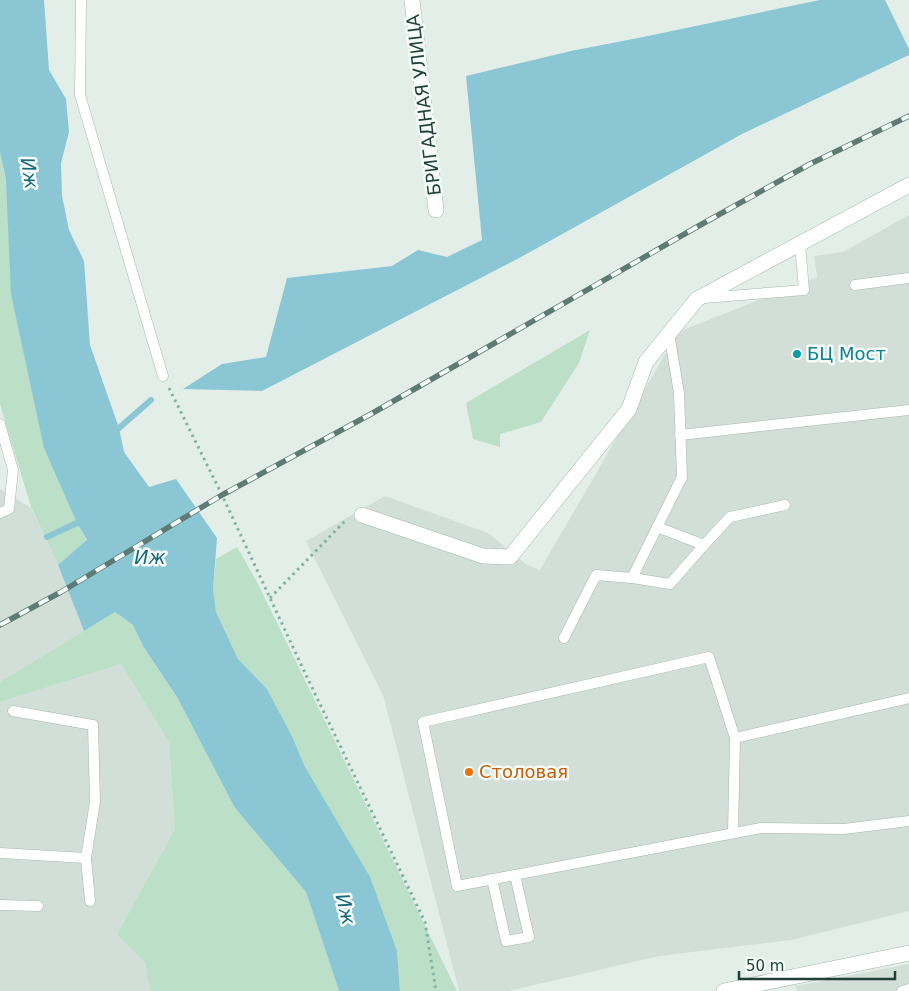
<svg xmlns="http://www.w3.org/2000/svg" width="909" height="991" font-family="'DejaVu Sans',sans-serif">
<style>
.built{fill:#d2ded8}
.green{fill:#bcdfc7}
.water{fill:#8ac6d4}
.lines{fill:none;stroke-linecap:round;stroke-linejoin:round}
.stream{stroke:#8ac6d4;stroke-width:6}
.lane-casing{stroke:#a5b6b1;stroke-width:11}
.street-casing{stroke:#a5b6b1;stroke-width:16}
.path{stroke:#83b2a5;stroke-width:3;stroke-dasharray:2.5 4;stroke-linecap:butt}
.lane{stroke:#fff;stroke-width:10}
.street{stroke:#fff;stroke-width:15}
.rail-casing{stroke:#5d7b74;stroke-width:5.5}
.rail{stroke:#f4faf7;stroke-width:4;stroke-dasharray:11;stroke-linecap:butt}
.culture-dot{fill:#0f9aa8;stroke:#f4faf7;stroke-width:2}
.food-dot{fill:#e8710a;stroke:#f4faf7;stroke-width:2}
.labels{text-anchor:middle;stroke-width:5;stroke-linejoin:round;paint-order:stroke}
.street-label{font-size:18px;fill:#224039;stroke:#f4faf7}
.culture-label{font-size:18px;fill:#0d838f;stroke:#f4faf7;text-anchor:start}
.food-label{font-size:18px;fill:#c56008;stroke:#f4faf7;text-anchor:start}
.water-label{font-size:19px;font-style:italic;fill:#1a6a7e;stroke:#f4faf7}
</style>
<rect width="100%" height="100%" fill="#e3eee9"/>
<g class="built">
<polygon points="909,215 909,911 791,940 659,956 509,991 459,991 383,695 306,541 385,496 488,533 527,565 540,570 678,332 817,277 814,256 843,252"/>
<polygon points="0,489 31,508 58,565 84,631 0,682"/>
<polygon points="121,664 169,742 175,829 117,934 145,962 150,991 0,991 0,702"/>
<polygon points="909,964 909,991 797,991 796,986"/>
</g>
<g class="green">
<polygon points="0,152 77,523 87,541 58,565 31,507 0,404"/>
<polygon points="590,330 579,363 541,422 500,434 500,447 473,439 466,403"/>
<polygon points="237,547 257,582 457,991 400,991 397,951 305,767 292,736 267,689 238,659 216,612 213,589 216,559"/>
<polygon points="115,612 133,625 143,646 177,697 235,808 306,892 339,991 150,991 145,962 117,934 175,829 169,742 121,664 0,702 0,682"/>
</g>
<g class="water">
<polygon points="0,0 44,0 49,70 66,99 69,132 61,163 62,196 69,230 84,261 90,345 119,428 124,452 149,487 176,479 217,538 213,589 216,612 238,659 267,689 292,736 305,767 370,877 397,951 400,991 339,991 306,892 235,808 177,697 143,646 133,625 115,612 84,631 58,565 87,540 77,523 44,448 11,294 6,180 0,152"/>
<polygon points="820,0 885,0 909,49 909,55 742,134 521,257 262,391 183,389 222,364 266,357 287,278 392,266 418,250 447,257 482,240 466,76 571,51 643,37"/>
</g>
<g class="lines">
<g class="stream">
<polyline points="119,428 151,400"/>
<polyline points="47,537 77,523"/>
</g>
<g class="lane-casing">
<g id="lane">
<polyline points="81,0 80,95 163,376"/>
<polyline points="855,285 909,278"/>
<polyline points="704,298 804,290 800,244"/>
<polyline points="0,424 13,470 9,509 0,513"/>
<polyline points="680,435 909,410"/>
<polyline points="657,527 704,545 730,517 785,505"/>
<polyline points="632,578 670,584 704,545"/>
<polyline points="564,638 596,575 632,578 682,477 679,393 669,333"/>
<polyline points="735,738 709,657 423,722 457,886 761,828 844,829 909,821"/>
<polyline points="733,833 735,738 909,698"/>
<polyline points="0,853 86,858 95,802 93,725 13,711"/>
<polyline points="86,858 90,901"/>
<polyline points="492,879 506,941 529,937 515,875"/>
<polyline points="0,905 38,906"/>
<polyline points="902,991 909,989"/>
</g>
</g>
<g class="street-casing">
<g id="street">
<polyline points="412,0 436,210"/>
<polyline points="362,515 483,556 510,557 629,409 646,362 697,299 909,185"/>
<polyline points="724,991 909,953"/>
</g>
</g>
<g class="path">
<polyline points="169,388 222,495 306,675 425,922 436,991"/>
<polyline points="270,598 346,520"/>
</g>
<use href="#lane" class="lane"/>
<use href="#street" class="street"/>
<g class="rail-casing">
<polyline id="rail" points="0,625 61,592 222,495 371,414 702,224 810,164 909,116"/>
</g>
<use href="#rail" class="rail"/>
</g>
<circle class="culture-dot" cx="797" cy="354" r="5"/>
<circle class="food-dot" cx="469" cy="772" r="5"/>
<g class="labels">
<g class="street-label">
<text transform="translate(424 105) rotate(-97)" y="6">БРИГАДНАЯ УЛИЦА</text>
</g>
<g class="culture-label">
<text x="807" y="360">БЦ Мост</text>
</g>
<g class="food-label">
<text x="479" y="778">Столовая</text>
</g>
<g class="water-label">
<text transform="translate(30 173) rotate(80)" y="7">Иж</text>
<text x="150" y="564">Иж</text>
<text transform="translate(346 909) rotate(76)" y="7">Иж</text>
</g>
</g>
<path d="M739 971v8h156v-8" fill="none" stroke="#224039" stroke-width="2.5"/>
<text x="746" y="971" font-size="15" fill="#224039" stroke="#f4faf7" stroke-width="4" paint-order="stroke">50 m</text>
</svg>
